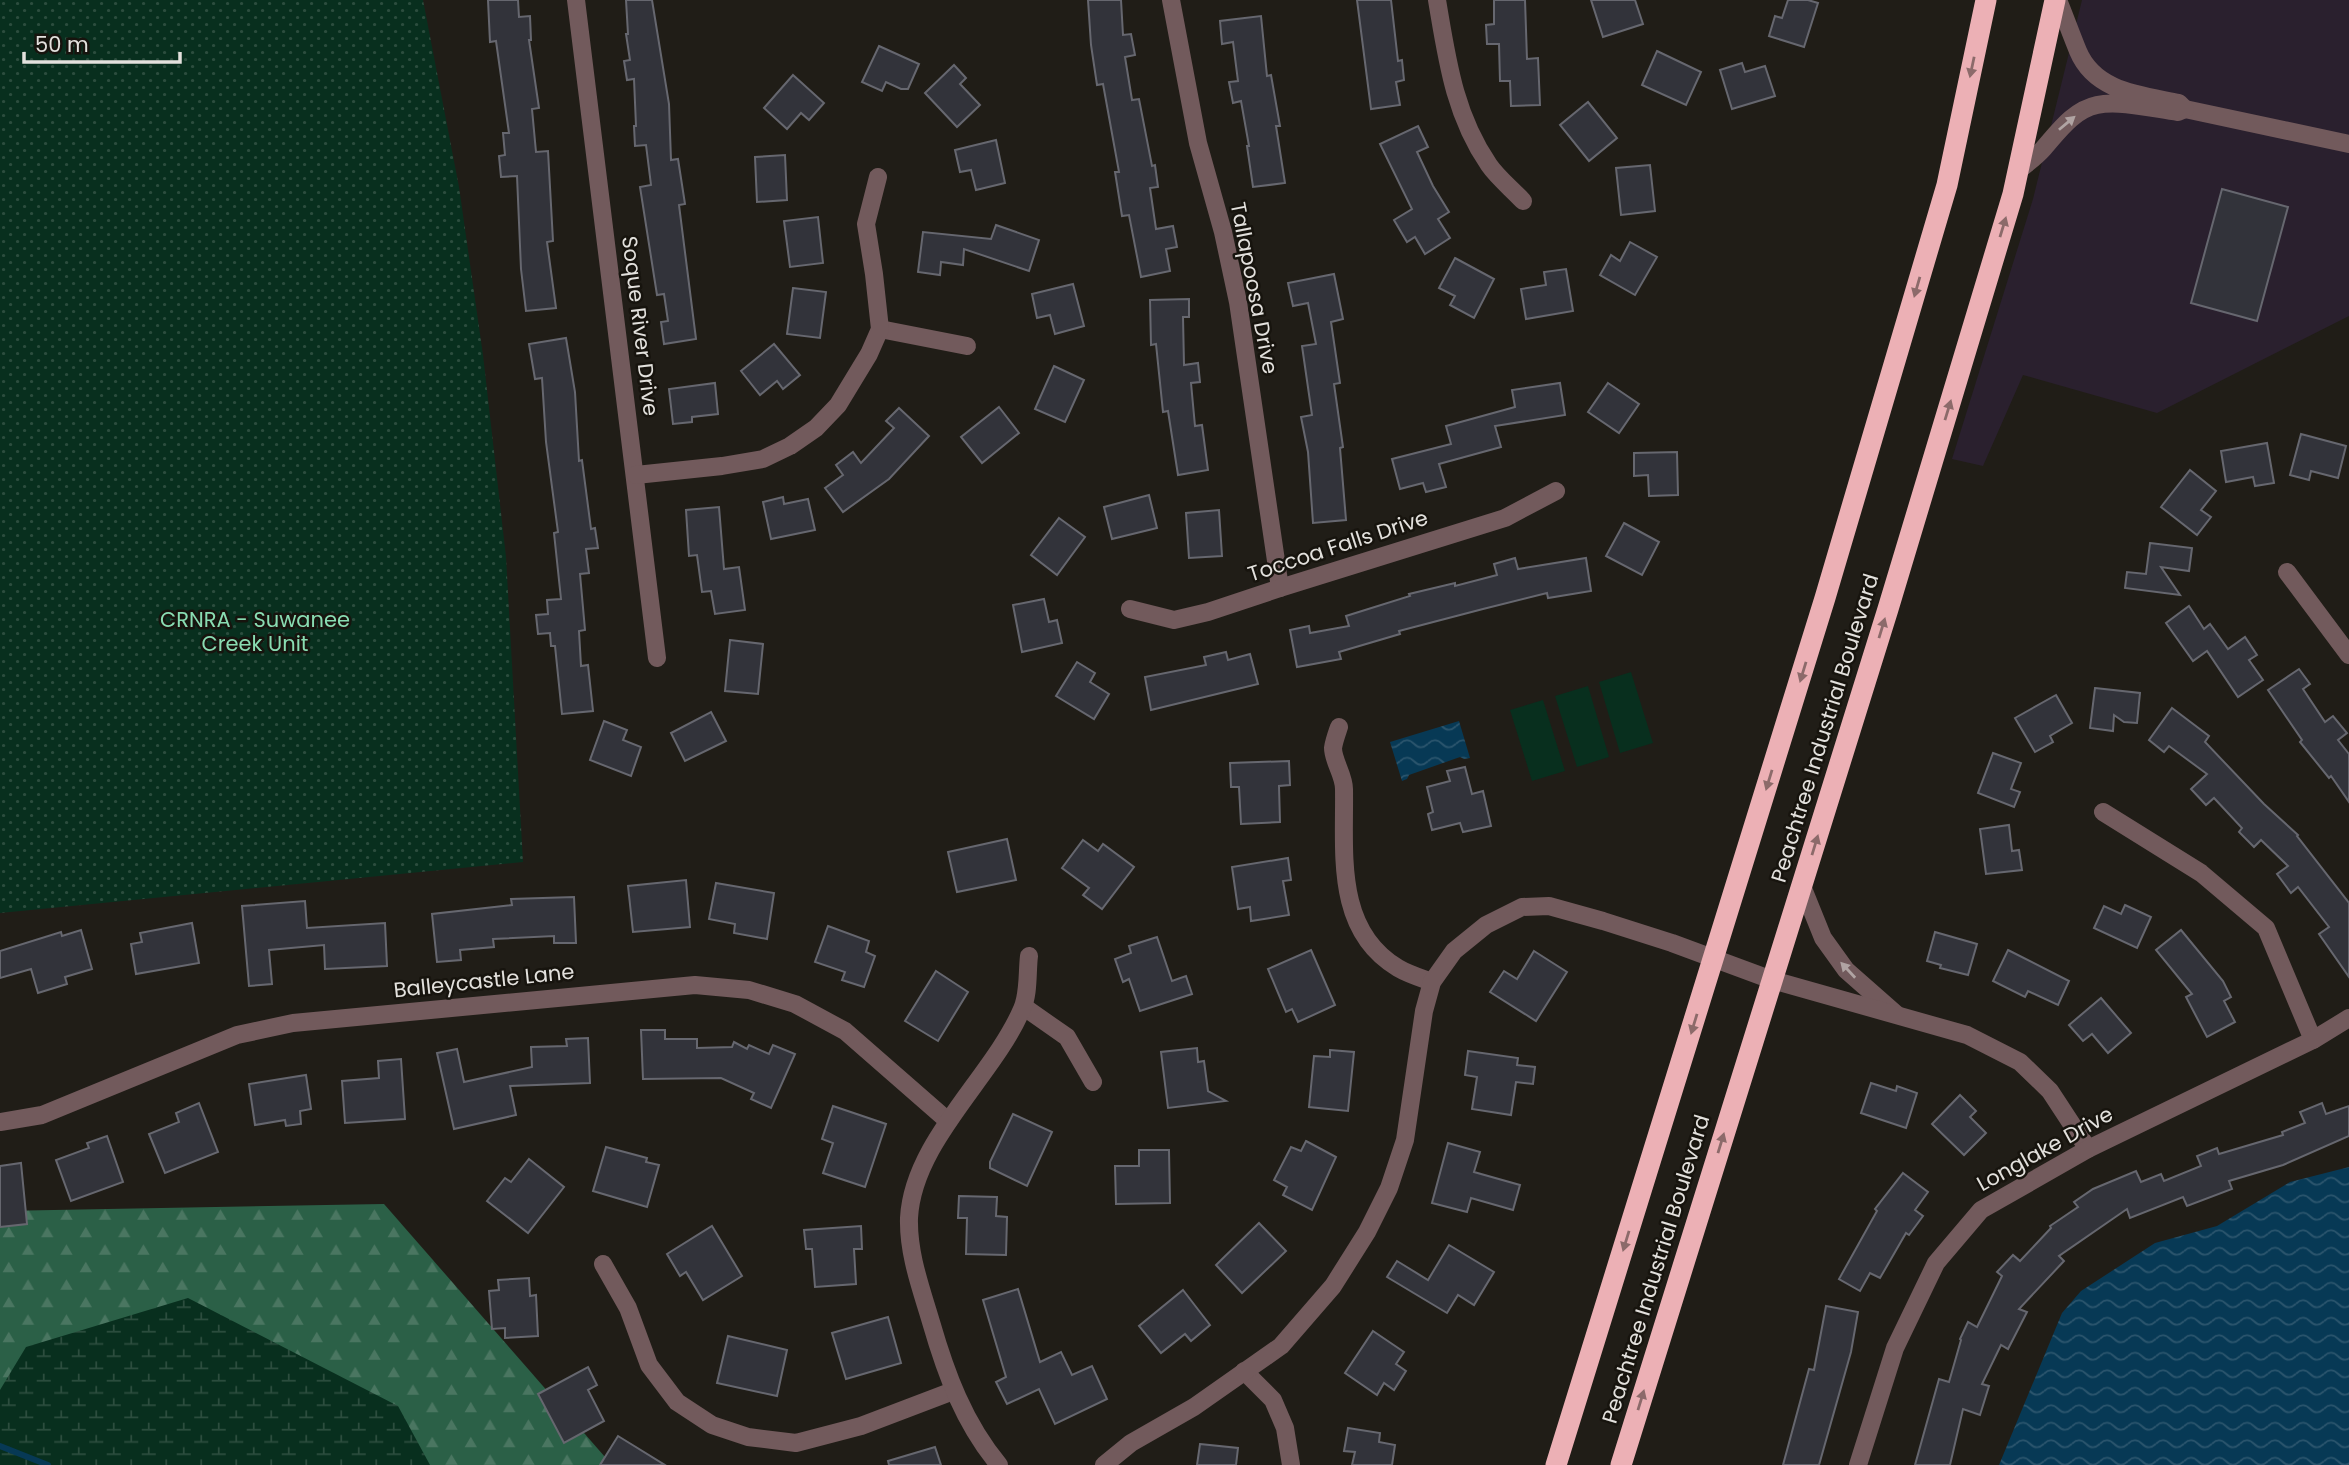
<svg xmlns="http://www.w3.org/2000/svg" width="2349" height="1465" font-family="Poppins,sans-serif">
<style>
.commercial{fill:#2a202e}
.grass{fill:#082f1e}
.forest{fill:url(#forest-firs)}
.wetland{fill:url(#wetland-marsh)}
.park{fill:url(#park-dots)}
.water{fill:url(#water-waves)}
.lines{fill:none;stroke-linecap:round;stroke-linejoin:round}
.stream{stroke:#073955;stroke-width:6}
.building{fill:#32333a;stroke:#66676f;stroke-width:2}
.minor{stroke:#725a5c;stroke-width:18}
.highway{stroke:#ecb0b5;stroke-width:21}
.oneway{fill:#8c6a6a}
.oneway2{fill:#b0a4a3}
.labels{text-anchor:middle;stroke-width:5;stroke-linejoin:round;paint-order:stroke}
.street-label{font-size:21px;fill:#e3e1dd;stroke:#17140e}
.park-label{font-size:21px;fill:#89dcb2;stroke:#17140e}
</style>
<defs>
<pattern id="forest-firs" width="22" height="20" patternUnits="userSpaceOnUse" patternTransform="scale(1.75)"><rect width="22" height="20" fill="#2b6047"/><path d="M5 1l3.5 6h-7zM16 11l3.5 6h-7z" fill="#4a7661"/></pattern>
<pattern id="wetland-marsh" width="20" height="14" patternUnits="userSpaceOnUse" patternTransform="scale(1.75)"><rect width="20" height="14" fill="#082f1e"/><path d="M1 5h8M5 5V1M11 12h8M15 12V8" fill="none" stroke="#2c4d3e"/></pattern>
<pattern id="park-dots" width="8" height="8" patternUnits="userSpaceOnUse" patternTransform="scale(1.75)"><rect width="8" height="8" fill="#082f1e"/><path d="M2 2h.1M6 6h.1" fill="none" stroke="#2c4d3e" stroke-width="1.8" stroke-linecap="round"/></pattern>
<pattern id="water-waves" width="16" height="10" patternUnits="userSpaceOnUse" patternTransform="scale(1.75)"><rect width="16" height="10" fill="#073955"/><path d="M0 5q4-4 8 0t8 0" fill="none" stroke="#2b556d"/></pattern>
</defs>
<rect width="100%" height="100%" fill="#201d17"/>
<polygon class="commercial" points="2082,0 2349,0 2349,316 2157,413 2023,375 1983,466 1952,459 2033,199"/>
<g class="grass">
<polygon points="1631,672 1653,743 1620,753 1599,682"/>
<polygon points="1588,686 1609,757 1577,767 1555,696"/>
<polygon points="1543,700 1565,771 1532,781 1510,710"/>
</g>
<polygon class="forest" points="384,1204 612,1465 0,1465 0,1211"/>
<polygon class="wetland" points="188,1298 398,1406 430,1465 0,1465 0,1390 26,1347"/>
<polygon class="park" points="0,0 423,0 459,187 483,355 506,557 523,862 0,913"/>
<g class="water">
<polygon points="1459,721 1470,758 1464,759 1460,757 1409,775 1407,779 1402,781 1390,742"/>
<polygon points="2349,1167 2349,1465 1999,1465 2062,1313 2081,1291 2155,1243 2217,1226 2290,1182"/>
</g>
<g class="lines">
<polyline class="stream" points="0,1446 48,1465"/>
</g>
<g class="building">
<polygon points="488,0 518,0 519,17 530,16 531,40 529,40 539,108 532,109 536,152 548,151 553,241 547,242 556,308 526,311 521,269 517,176 501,177 499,156 505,155 503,133 509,133 496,41 490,42"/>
<polygon points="626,0 652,0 669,104 671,160 678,159 685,204 679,205 696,339 664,344 661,322 668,321 664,294 657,295 640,187 651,185 646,145 635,146 634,126 636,126 634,79 627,80 624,61 630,60 626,34 628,34"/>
<polygon points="1088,0 1121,0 1123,35 1131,34 1135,55 1125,57 1132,100 1139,99 1152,166 1155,165 1158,187 1150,188 1156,229 1173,226 1177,247 1166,249 1170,271 1141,277 1129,215 1122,216 1115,172 1119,172 1103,84 1097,85 1091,45"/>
<polygon points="1357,0 1391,0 1398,61 1402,60 1404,80 1396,82 1400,105 1371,109"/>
<polygon points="1494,0 1525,0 1527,59 1538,58 1540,105 1511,106 1510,81 1500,81 1499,44 1487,44 1486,25 1494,24"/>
<polygon points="1591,0 1635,0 1643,24 1603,37"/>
<polygon points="1788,0 1808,0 1818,3 1804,47 1769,36 1775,16 1782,18"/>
<polygon points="1261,16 1267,76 1271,75 1280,126 1276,126 1285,183 1253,187 1247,146 1249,146 1241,101 1233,103 1229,82 1238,81 1233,42 1222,44 1220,21"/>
<polygon points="879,46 919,64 908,89 901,89 886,82 882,91 862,82"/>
<polygon points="1657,51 1701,72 1686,105 1642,85"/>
<polygon points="1742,63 1745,72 1765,66 1775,96 1732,109 1720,70"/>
<polygon points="954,65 966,78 960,84 980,105 957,127 925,93"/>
<polygon points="793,75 824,103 809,120 801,113 787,129 764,108"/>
<polygon points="1588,102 1617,138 1589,161 1560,125"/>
<polygon points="1418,126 1428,147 1417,152 1433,186 1449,212 1438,219 1450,238 1425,254 1415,237 1407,242 1394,220 1412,209 1380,144"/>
<polygon points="996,140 1005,183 976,190 971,170 960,172 955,150"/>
<polygon points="785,155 787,200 757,202 755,157"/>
<polygon points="1650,165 1655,211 1621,215 1616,168"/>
<polygon points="2222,189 2288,207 2257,321 2191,303"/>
<polygon points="818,217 823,263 790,267 784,221"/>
<polygon points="996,225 1039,240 1029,271 964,249 963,265 941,262 940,275 918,272 923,232 991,239"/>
<polygon points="1630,242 1657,257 1635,295 1600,275 1611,255 1620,261"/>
<polygon points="1455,258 1494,279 1474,318 1450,305 1455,296 1439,288"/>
<polygon points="1566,269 1573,311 1526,319 1521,289 1546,285 1544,272"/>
<polygon points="1334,274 1343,319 1331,322 1340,383 1334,384 1343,447 1340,448 1346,520 1313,523 1308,452 1301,417 1312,415 1302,346 1316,344 1308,303 1293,306 1288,283"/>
<polygon points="1073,284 1084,326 1055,334 1050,315 1037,318 1032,294"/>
<polygon points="793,288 826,292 820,338 787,334"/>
<polygon points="1189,299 1189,317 1183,317 1184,365 1198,363 1200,382 1191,383 1195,426 1202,425 1208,470 1178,475 1168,411 1163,412 1156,344 1151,345 1150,300"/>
<polygon points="566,338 575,392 579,461 582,460 591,529 595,528 598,548 586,549 589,573 580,574 585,630 579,631 581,666 588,665 593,711 562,714 555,646 551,646 550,633 538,634 536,615 548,614 547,600 561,599 554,533 558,532 546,442 542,378 535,379 529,344"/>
<polygon points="774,344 800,375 783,389 777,381 760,395 741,371"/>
<polygon points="1054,366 1084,380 1065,422 1035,409"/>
<polygon points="715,383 718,414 692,417 692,422 673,424 669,389"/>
<polygon points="1560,383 1565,415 1495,426 1501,447 1439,464 1446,487 1426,492 1423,483 1400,489 1392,459 1451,444 1446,426 1515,407 1512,390"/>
<polygon points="1608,383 1639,404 1619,433 1588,412"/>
<polygon points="999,407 1019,433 982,463 961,437"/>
<polygon points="899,408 929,436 889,479 843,512 825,488 843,475 836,465 853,452 861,463 894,428 886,421"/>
<polygon points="2301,434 2346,446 2338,478 2311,471 2309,480 2290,475"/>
<polygon points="2267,443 2274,483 2255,486 2253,477 2226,482 2221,451"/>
<polygon points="1677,452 1678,495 1649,496 1648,475 1634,476 1634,453"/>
<polygon points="2190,470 2216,491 2201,510 2211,517 2197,535 2161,507"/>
<polygon points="1149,495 1157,528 1112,539 1104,507"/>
<polygon points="783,497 784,504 808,499 815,530 771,539 763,502"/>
<polygon points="719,507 724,569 739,567 745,610 715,614 711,591 702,592 697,555 689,556 686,510"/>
<polygon points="1219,510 1222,556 1189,558 1186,513"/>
<polygon points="1059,518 1085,537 1057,575 1031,555"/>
<polygon points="1624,523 1659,542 1642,575 1606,556"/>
<polygon points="2150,543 2192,548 2189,571 2161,567 2180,595 2125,588 2127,572 2146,574"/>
<polygon points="1515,558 1518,569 1586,558 1591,591 1548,598 1547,593 1483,609 1399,631 1400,634 1339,652 1341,659 1297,667 1290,630 1309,626 1310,633 1349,626 1346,616 1410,596 1409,594 1455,583 1455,586 1497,575 1494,564"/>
<polygon points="1044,599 1049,622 1057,620 1062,643 1022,652 1013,605"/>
<polygon points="2189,606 2204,629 2210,624 2228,649 2245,637 2257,655 2249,660 2263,680 2238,697 2207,651 2193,661 2166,623"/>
<polygon points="730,640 763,644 758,694 725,691"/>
<polygon points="1226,652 1228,660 1250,654 1258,684 1151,710 1145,677 1206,665 1204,657"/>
<polygon points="1077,662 1095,673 1090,682 1109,694 1094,719 1056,696"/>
<polygon points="2299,669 2310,684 2303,689 2325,722 2333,716 2347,733 2338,740 2349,754 2349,802 2331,776 2329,778 2300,742 2302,740 2268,690"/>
<polygon points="2095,688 2140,693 2137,723 2124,722 2114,715 2113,731 2090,728"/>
<polygon points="2056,695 2072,723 2050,736 2053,742 2035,752 2015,718"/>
<polygon points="2172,708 2209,736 2205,742 2264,804 2298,835 2297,836 2349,903 2349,977 2319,934 2329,927 2298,887 2291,893 2277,874 2288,866 2261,840 2254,847 2239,832 2242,828 2214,798 2206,805 2191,789 2207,774 2169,746 2164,752 2149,740"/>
<polygon points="711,712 726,741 685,761 671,733"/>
<polygon points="604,721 627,730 623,740 641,747 631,776 590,760"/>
<polygon points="1993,753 2021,763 2011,789 2020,792 2014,807 1978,793"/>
<polygon points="1289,761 1290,785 1279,786 1280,822 1241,824 1239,787 1231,787 1230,763"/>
<polygon points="1465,767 1472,794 1483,791 1491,826 1463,832 1460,823 1432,830 1428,814 1433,812 1427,787 1450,781 1447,771"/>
<polygon points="2009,825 2012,851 2019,850 2022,870 1986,874 1980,829"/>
<polygon points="1007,839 1016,880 957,892 948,852"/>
<polygon points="1083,840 1098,851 1103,844 1134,867 1102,909 1083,895 1089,888 1062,868"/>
<polygon points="1288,858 1291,880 1283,881 1289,915 1251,921 1250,907 1238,909 1232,867"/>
<polygon points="686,880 690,927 633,932 628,886"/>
<polygon points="716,883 774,893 767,939 734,933 735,924 709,919"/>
<polygon points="574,897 576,943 554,943 554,936 493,939 494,947 460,950 461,960 437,962 432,914 512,905 511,899"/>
<polygon points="305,901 307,928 385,923 387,966 325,969 324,945 269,950 272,984 249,986 242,906"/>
<polygon points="2125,905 2151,917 2137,948 2094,928 2104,906 2121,914"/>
<polygon points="192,923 199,963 136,974 131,944 142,942 140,933"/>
<polygon points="828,926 869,941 866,952 875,956 864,987 842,980 845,972 815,962"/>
<polygon points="81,930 92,969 65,977 67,984 38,993 31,969 0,978 0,951 61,932 62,936"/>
<polygon points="2181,930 2223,981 2231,997 2224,1001 2235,1022 2207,1037 2186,997 2192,994 2156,950"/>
<polygon points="1935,932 1977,944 1968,975 1940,968 1941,965 1927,961"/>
<polygon points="1157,937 1172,981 1186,976 1192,994 1140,1011 1129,979 1123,982 1115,959 1131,953 1129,946"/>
<polygon points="1311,950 1335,1005 1298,1022 1292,1009 1286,1012 1268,969"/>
<polygon points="2008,950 2069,981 2058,1005 2028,991 2025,997 1993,981"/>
<polygon points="1534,951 1567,972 1536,1021 1490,992 1504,971 1517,979"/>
<polygon points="936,971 968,992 938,1041 905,1021"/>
<polygon points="2101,998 2131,1033 2108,1053 2092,1034 2083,1041 2069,1025"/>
<polygon points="641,1030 665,1030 665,1039 697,1039 697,1048 732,1047 734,1042 747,1049 749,1045 769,1054 773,1045 795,1054 771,1108 751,1099 754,1093 721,1078 643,1079"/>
<polygon points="588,1038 590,1083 510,1086 516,1115 454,1129 437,1053 457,1049 464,1082 532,1067 531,1047 567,1046 566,1039"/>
<polygon points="1197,1048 1198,1062 1204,1061 1208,1091 1226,1101 1168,1108 1161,1052"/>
<polygon points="1330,1050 1354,1052 1348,1111 1309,1107 1314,1056 1330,1057"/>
<polygon points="1468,1051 1518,1058 1517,1065 1535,1067 1533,1084 1516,1082 1511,1115 1472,1109 1477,1077 1465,1075"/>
<polygon points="401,1059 405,1119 345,1123 342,1081 379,1078 378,1061"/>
<polygon points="306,1075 311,1109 300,1111 301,1124 286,1126 285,1120 255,1125 249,1084"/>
<polygon points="1871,1083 1896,1091 1897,1086 1917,1093 1906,1128 1861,1113"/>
<polygon points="1960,1095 1976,1111 1970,1117 1986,1133 1964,1155 1932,1124"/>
<polygon points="199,1103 218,1152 165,1173 149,1134 179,1122 176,1113"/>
<polygon points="2322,1103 2326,1114 2349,1106 2349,1136 2283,1165 2229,1181 2232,1189 2187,1206 2183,1197 2130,1218 2127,1209 2059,1256 2064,1261 2019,1309 2027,1312 2008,1349 2001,1345 1982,1384 1989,1386 1980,1415 1963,1409 1950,1465 1915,1465 1939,1379 1949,1382 1961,1340 1960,1339 1968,1322 1977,1327 2002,1276 1997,1272 2013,1255 2020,1261 2051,1228 2050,1226 2078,1207 2074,1202 2093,1189 2136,1171 2141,1182 2161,1174 2164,1181 2201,1166 2197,1156 2217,1148 2219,1154 2283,1135 2282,1132 2305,1123 2300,1112"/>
<polygon points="833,1106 886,1124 865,1187 823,1173 833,1143 822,1139"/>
<polygon points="1013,1114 1052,1132 1027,1186 990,1168 990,1162"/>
<polygon points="107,1136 123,1182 71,1201 56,1160 89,1148 87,1143"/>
<polygon points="1306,1141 1336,1157 1312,1210 1283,1195 1287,1187 1274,1180 1291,1147 1301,1151"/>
<polygon points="1448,1143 1480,1152 1474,1172 1520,1185 1513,1210 1471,1198 1467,1212 1432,1203"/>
<polygon points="606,1147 647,1158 646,1162 659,1165 647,1207 593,1191"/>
<polygon points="1139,1150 1169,1150 1170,1203 1116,1204 1115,1166 1139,1166"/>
<polygon points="529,1159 564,1187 528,1233 487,1201 505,1178 511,1182"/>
<polygon points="21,1163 27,1224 0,1227 0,1166"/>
<polygon points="1903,1173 1928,1192 1915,1210 1923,1216 1909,1235 1906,1233 1880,1278 1870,1273 1860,1291 1839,1279 1877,1211 1875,1209"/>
<polygon points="959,1196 997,1197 996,1216 1007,1217 1006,1255 966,1254 967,1218 958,1218"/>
<polygon points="1259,1223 1286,1251 1242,1293 1216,1265"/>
<polygon points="712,1226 742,1276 703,1300 686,1272 680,1276 667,1254"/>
<polygon points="861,1226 862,1249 854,1249 856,1284 815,1287 812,1249 806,1249 804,1230"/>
<polygon points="1449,1245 1494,1272 1474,1305 1458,1295 1447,1313 1387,1277 1397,1261 1428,1280"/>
<polygon points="529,1278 530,1296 536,1295 538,1336 505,1338 505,1328 492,1329 489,1291 499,1290 498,1280"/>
<polygon points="1018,1289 1040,1362 1061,1352 1072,1375 1092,1366 1107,1399 1055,1424 1039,1389 1007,1404 996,1382 1006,1377 983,1300"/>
<polygon points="1183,1290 1210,1325 1191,1341 1185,1334 1161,1353 1139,1326"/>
<polygon points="1826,1306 1858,1312 1851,1352 1819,1465 1783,1465 1809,1369 1814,1370"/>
<polygon points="888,1317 901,1363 846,1379 832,1333"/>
<polygon points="1373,1331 1404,1352 1396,1364 1406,1371 1394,1390 1384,1383 1377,1395 1345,1373"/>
<polygon points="728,1336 787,1350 777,1396 717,1383"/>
<polygon points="588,1367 597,1385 588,1390 604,1421 564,1443 538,1394"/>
<polygon points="1348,1428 1380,1433 1379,1442 1395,1445 1392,1465 1352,1465 1355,1452 1344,1451"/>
<polygon points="618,1436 665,1465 600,1465"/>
<polygon points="1200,1444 1238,1448 1236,1465 1197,1465"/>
<polygon points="935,1447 941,1465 889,1465 888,1461"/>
</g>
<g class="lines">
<g class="minor">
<polyline points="576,0 657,658"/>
<polyline points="1171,0 1198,143 1223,232 1238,302 1280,588"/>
<path d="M1437,0C1447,59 1454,114 1489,165C1498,178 1512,189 1523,201"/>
<polyline points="2185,109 2349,144"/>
<path d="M2018,171C2026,164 2036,157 2043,149C2058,132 2073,110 2097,105C2119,100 2155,109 2178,112L2185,109L2179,103C2141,95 2095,92 2078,51C2071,34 2065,17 2058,0"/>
<polyline points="880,329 967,346"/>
<polyline points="636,475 722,466 763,459 790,446 816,428 838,405 869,354 880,329 874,274 866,224 878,177"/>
<polyline points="2287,572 2349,655"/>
<polyline points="1130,609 1174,620 1208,612 1280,588 1505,518 1556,491"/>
<path d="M1339,727C1337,733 1334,741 1333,748C1333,761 1344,775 1344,789C1345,852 1334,930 1398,968C1408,974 1421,978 1432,982"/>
<polyline points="2103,812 2201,873 2266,928 2313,1040"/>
<polyline points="1802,886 1823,938 1846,970 1896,1014"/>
<polyline points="1024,1007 1067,1037 1093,1082"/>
<polyline points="0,1122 42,1115 237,1035 293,1023 695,985 749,990 795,1004 845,1031 948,1121"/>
<polyline points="603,1264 628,1308 649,1365 677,1402 712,1425 748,1437 796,1443 861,1426 953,1391"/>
<polyline points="1244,1371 1273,1400 1285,1428 1291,1465"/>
<path d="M999,1465C964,1423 946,1374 931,1322C921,1288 908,1254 909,1218C913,1141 993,1077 1022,1009C1029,994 1027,972 1029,956"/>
<polyline points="1104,1465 1131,1443 1194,1407 1281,1346 1333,1286 1367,1232 1389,1188 1405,1140 1424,1011 1432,982 1454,951 1486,925 1522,907 1549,906 1603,921 1672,943 1772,980 1967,1035 2020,1062 2050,1091 2088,1149"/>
<polyline points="1858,1465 1895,1348 1936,1263 1981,1210 2088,1149 2313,1040 2349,1018"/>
</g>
<g class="highway">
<polyline points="1556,1465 1825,598 1947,185 1986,0"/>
<polyline points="1621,1465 1888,609 2013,194 2055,0"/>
</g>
</g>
<defs><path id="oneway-solid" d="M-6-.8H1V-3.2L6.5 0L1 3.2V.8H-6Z" transform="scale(1.75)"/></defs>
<g class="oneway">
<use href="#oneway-solid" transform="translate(1972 67) rotate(102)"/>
<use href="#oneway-solid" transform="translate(2003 227) rotate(-73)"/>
<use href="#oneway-solid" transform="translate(1917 287) rotate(106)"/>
<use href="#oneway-solid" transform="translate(1948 410) rotate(-73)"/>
<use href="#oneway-solid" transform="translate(1882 628) rotate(-73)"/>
<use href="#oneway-solid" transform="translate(1803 672) rotate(107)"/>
<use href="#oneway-solid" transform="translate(1769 780) rotate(107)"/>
<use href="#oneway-solid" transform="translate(1815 845) rotate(-73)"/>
<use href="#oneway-solid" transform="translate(1694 1024) rotate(107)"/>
<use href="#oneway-solid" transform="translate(1721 1143) rotate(-73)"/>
<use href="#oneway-solid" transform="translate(1626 1241) rotate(107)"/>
<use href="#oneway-solid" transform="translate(1641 1400) rotate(-73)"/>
</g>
<g class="oneway2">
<use href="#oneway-solid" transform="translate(2067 123) rotate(-40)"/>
<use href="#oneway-solid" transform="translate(1848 970) rotate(-133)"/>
</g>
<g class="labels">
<g class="street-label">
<text transform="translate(1254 288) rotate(79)" y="7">Tallapoosa Drive</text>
<text transform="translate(640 326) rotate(83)" y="7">Soque River Drive</text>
<text transform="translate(1338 546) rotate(-18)" y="7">Toccoa Falls Drive</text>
<text transform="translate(1825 728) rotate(-73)" y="7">Peachtree Industrial Boulevard</text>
<text transform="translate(484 981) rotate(-6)" y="7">Balleycastle Lane</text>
<text transform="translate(2045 1149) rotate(-29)" y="7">Longlake Drive</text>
<text transform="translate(1656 1269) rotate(-73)" y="7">Peachtree Industrial Boulevard</text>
</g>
<g class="park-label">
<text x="255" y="627">CRNRA - Suwanee<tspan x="255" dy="24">Creek Unit</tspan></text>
</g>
</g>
<path d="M24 52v10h156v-10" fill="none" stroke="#e3e1dd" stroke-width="3.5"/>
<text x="35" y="52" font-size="21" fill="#e3e1dd" stroke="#17140e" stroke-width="5" paint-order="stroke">50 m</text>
</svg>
